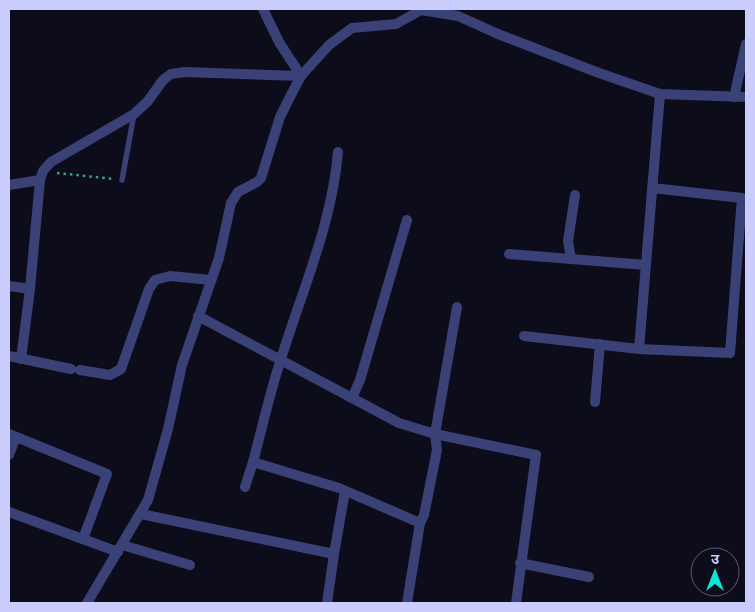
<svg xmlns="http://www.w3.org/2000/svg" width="755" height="612" font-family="'Open Sans','Noto Sans Devanagari',sans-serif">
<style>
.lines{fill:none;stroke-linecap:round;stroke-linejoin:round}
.path{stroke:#34a58d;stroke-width:2.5;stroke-dasharray:2.5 4;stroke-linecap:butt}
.lane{stroke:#3a4177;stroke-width:5.5}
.street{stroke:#3a4177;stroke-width:10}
</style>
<rect width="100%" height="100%" fill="#0d0c1b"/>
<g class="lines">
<polyline class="path" points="57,173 114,179"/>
<polyline class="lane" points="122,180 134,114"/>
<g class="street">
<polyline points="263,9 279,42 301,76"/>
<polyline points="734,97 746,44"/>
<path d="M338,152C332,224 302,291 281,359C270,392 262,428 253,462L339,488L420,523"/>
<polyline points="9,185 40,180"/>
<polyline points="509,254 646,265"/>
<polyline points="571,259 568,241 575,195"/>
<polyline points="9,286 30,289"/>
<polyline points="198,316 399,423 435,434 536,455 516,603"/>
<polyline points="524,336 639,349 730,353 742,198 652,188"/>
<polyline points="639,349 660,94"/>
<polyline points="9,356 71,369"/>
<polyline points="21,359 30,289 40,180 43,171 51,162 134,114 148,101 163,80 171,74 185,72 301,76"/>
<polyline points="80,370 110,375 121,369 149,289 155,280 170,276 211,280"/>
<polyline points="352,398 360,380 407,220"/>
<polyline points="595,402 600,344"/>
<polyline points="9,434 107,474 83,539"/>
<polyline points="9,455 16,437"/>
<polyline points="245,487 253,462"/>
<polyline points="9,512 118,552"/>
<polyline points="141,514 334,554"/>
<polyline points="122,545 190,565"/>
<polyline points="520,563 589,577"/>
<polyline points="87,603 148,500 168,429 182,365 219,258 231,203 238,192 257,182 261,178 280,117 292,93 301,76 329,45 352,28 396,24 421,10 458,16 498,34 599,73 660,94 746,97"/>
<polyline points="327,603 334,554 345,491"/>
<polyline points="407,603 420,523 424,515 437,450 435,434 457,307"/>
</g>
</g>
<rect width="755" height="612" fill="none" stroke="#caccfb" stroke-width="20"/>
<g transform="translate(715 572)"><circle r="24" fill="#0d0c1b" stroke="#595975"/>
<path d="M0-4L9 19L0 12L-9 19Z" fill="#0fe3d7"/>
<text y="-8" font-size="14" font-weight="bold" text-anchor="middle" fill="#caccfb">उ</text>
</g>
</svg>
